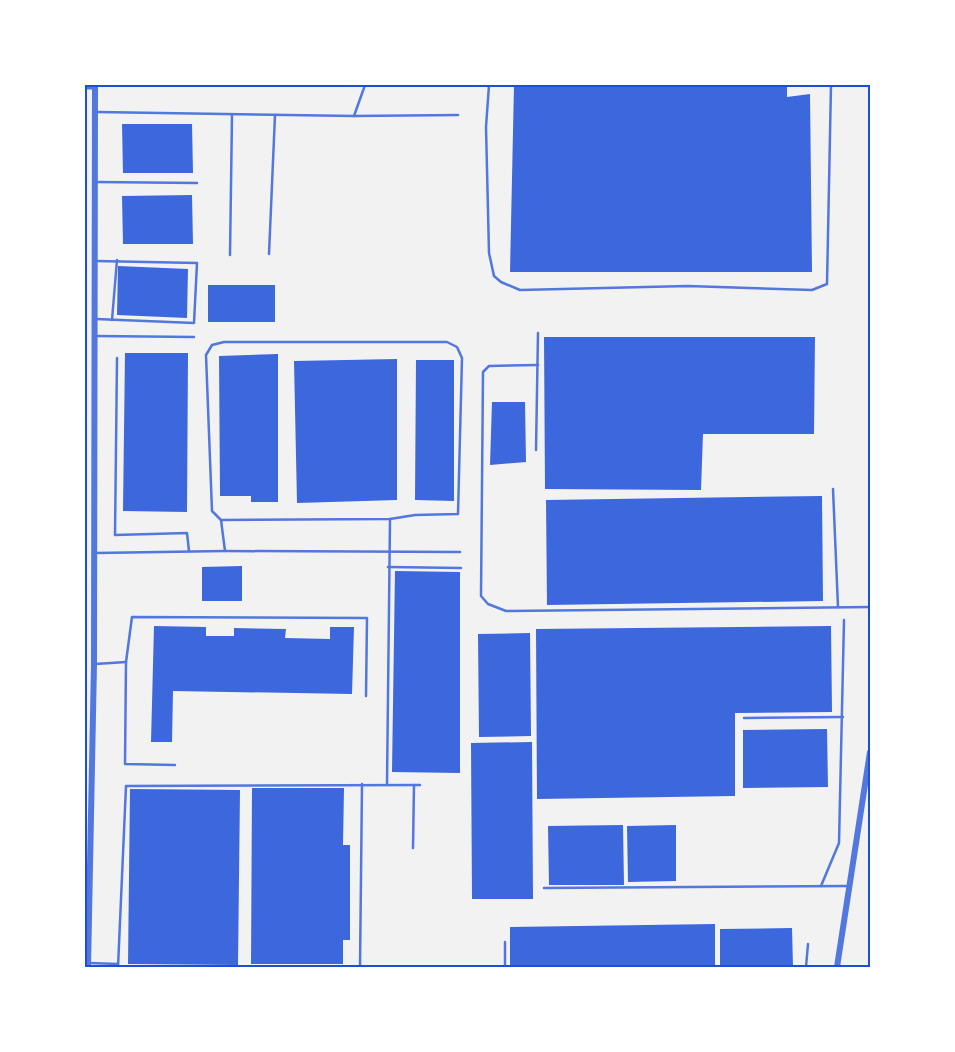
<svg xmlns="http://www.w3.org/2000/svg" width="955" height="1052" font-family="'Open Sans',sans-serif">
<style>
.building{fill:#3d67dc}
.lines{fill:none;stroke-linecap:round;stroke-linejoin:round}
.service{stroke:#5277de;stroke-width:2.5}
.minor{stroke:#5277de;stroke-width:5}
.tertiary{stroke:#5277de;stroke-width:6}
.neatline{fill:none;stroke:#1d4ed8;stroke-width:2}
</style>
<rect width="100%" height="100%" fill="#f2f2f2"/>
<g class="building">
<polygon points="514,85 787,85 787,97 810,94 812,272 510,272"/>
<polygon points="122,124 192,124 193,173 123,173"/>
<polygon points="192,195 193,244 123,244 122,196"/>
<polygon points="118,266 188,269 187,318 117,315"/>
<rect x="208" y="285" width="67" height="37"/>
<polygon points="544,337 815,337 814,434 703,434 701,490 545,489"/>
<polygon points="125,353 188,353 187,512 123,511"/>
<polygon points="278,354 278,502 251,502 251,496 220,496 219,356"/>
<polygon points="397,359 397,500 297,503 294,361"/>
<polygon points="416,360 454,360 454,501 415,500"/>
<polygon points="492,402 525,402 526,462 490,465"/>
<polygon points="822,496 823,601 547,605 546,500"/>
<polygon points="242,566 242,601 202,601 202,567"/>
<polygon points="395,571 460,572 460,773 392,772"/>
<polygon points="154,626 206,627 206,636 234,636 234,628 286,629 285,638 330,639 330,627 354,627 352,694 173,691 172,742 151,742"/>
<polygon points="831,626 832,712 735,713 735,796 537,799 536,629"/>
<polygon points="530,633 531,736 479,737 478,634"/>
<polygon points="827,729 828,787 743,788 743,730"/>
<polygon points="532,742 533,899 472,899 471,743"/>
<polygon points="252,788 344,788 343,845 350,845 350,940 343,940 343,964 251,964"/>
<polygon points="130,789 240,790 238,965 128,964"/>
<polygon points="623,825 624,885 549,885 548,826"/>
<polygon points="676,825 676,881 628,882 627,826"/>
<polygon points="715,924 715,967 510,967 510,927"/>
<polygon points="792,928 793,967 720,967 720,929"/>
</g>
<g class="lines">
<g class="service">
<polyline points="489,85 486,127 489,253 494,276 501,282 520,290 688,286 812,290 827,284 831,85"/>
<polyline points="97,112 354,116 458,115"/>
<polyline points="354,116 365,85"/>
<polyline points="96,182 197,183"/>
<polyline points="269,254 275,115"/>
<polyline points="230,255 232,115"/>
<polyline points="96,319 194,323 197,263 96,261"/>
<polyline points="112,320 117,260"/>
<polyline points="95,336 194,337"/>
<polyline points="117,358 115,535 187,533 189,551"/>
<polyline points="538,365 489,366 483,372 481,596 488,604 506,611 870,607"/>
<polyline points="536,450 538,333"/>
<polyline points="833,489 838,607"/>
<polyline points="221,520 390,519 415,515 458,514 462,358 457,347 447,342 224,342 212,345 206,355 212,511 221,520 225,551"/>
<polyline points="96,553 225,551 460,552"/>
<polyline points="388,567 461,568"/>
<polyline points="95,664 126,662"/>
<polyline points="744,718 843,717"/>
<polyline points="175,765 125,764 126,662 132,617 367,618 366,696"/>
<polyline points="387,784 390,519"/>
<polyline points="413,848 414,785"/>
<polyline points="821,886 839,843 844,620"/>
<polyline points="544,888 848,886"/>
<polyline points="90,963 118,964"/>
<polyline points="118,967 126,786 420,785"/>
<polyline points="360,967 362,784"/>
<polyline points="505,967 505,942"/>
<polyline points="806,967 808,944"/>
</g>
<polyline class="minor" points="85,87 95,87"/>
<g class="tertiary">
<polyline points="88,967 94,664 95,85"/>
<polyline points="837,967 870,752"/>
</g>
</g>
<rect width="955" height="1052" fill="none" stroke="#ffffff" stroke-width="172"/>
<rect x="86" y="86" width="783" height="880" class="neatline"/>
</svg>
